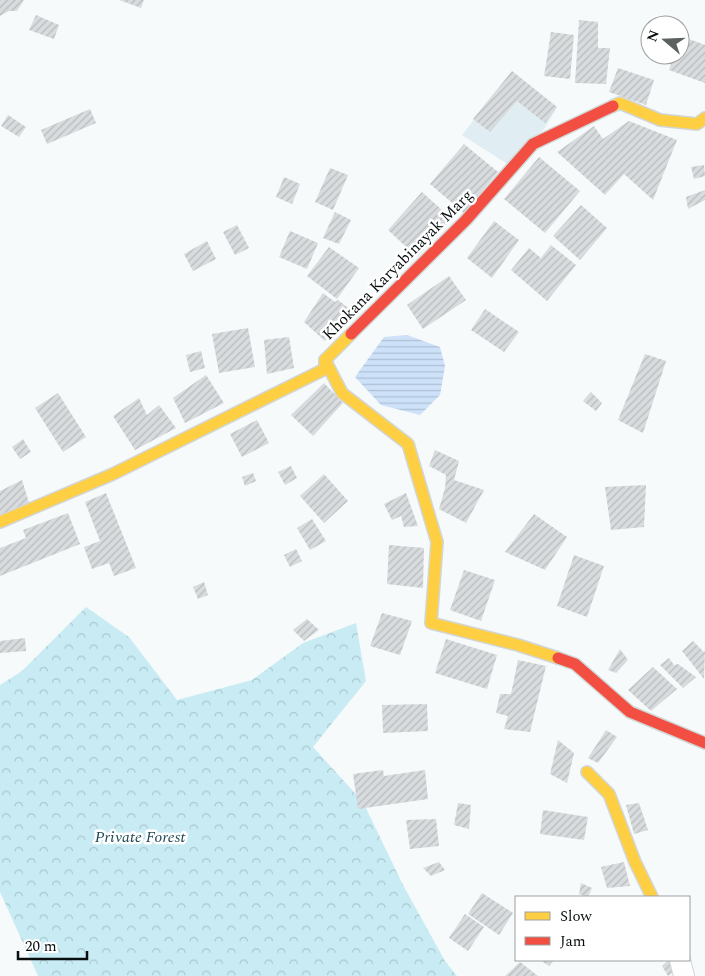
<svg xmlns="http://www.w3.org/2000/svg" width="705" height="976" font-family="Spectral,serif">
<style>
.built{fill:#e0eef3}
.forest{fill:url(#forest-crowns)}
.water{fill:url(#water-rules)}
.building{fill:url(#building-hatch)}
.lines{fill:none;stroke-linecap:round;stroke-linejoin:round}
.street-casing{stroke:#d1d6d7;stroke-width:22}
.slow-casing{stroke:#d1d6d7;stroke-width:14}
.jam-casing{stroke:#d1d6d7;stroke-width:14}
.street{stroke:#fefefe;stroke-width:20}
.slow{stroke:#ffcf43;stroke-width:11}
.jam{stroke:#f24e42;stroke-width:11}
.labels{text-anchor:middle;stroke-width:5;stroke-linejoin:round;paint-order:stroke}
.street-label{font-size:16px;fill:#090e0f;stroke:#fff}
.park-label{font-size:16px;font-style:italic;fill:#1f4853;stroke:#fff}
</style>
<defs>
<pattern id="forest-crowns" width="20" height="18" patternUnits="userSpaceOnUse" patternTransform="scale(1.25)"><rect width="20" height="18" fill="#c8ebf4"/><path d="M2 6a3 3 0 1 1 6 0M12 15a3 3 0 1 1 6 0" fill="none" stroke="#aac8d0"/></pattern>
<pattern id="water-rules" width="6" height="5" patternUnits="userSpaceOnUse" patternTransform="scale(1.25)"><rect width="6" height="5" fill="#cde1f9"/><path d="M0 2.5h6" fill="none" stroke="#afc0d4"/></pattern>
<pattern id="building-hatch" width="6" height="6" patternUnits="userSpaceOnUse" patternTransform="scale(1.25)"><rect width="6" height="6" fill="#d8dcde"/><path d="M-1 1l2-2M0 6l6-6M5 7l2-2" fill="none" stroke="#b8bcbd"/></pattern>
</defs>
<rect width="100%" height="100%" fill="#f6fafb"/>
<polygon class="built" points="512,71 557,107 545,128 509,165 462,135"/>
<polygon class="forest" points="86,607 129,637 177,700 252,680 303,643 356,623 366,681 313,747 363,802 403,885 445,961 457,976 38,976 0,892 0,685 22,671"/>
<polygon class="water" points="407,335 440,347 445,366 440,395 420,415 381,405 355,377 384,337"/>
<g class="building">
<polygon points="0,0 24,0 17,11 9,11 0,16"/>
<polygon points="119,0 144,0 141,8"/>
<polygon points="36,15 59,25 54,39 29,30"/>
<polygon points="579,20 598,22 598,48 610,48 606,84 575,83"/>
<polygon points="551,32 574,35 570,79 544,76"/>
<polygon points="681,36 705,45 705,83 669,70 674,55 680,55"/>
<polygon points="618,68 654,80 646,105 609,92"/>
<polygon points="512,71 557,107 545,123 517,101 490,132 473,119"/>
<polygon points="90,109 96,123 47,144 41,130"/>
<polygon points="8,115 26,127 19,137 1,126"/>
<polygon points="629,121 677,140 653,200 624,174 605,195 557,152 594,126 603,139"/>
<polygon points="464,144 498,172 464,213 430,184"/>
<polygon points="539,157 580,191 545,233 504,199"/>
<polygon points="704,165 705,176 694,179 691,167"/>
<polygon points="330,168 348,175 333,210 315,202"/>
<polygon points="284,177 300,184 292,204 276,197"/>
<polygon points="705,190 705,200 688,209 686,197"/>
<polygon points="422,192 452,219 417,257 388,230"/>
<polygon points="581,205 607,228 580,260 553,236"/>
<polygon points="335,212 351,220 339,244 323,238"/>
<polygon points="494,221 519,240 492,278 467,258"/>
<polygon points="237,225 249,248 235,255 223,232"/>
<polygon points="290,231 318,243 307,269 279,257"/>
<polygon points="207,241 216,259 193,271 184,254"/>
<polygon points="551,245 576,265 547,301 511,270 529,248 541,258"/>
<polygon points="329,247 359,268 337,299 307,276"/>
<polygon points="449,276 466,300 423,329 407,305"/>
<polygon points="323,293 335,302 338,300 351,310 325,341 304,322"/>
<polygon points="485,309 519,332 504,352 471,330"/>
<polygon points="248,328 255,367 219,373 212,334"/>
<polygon points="289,337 294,368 267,374 264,340"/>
<polygon points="201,351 205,368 190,372 186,355"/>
<polygon points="645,354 666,361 643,433 618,420"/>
<polygon points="206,375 224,403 185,423 173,398"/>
<polygon points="324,383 343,403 313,436 291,415"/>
<polygon points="591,392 602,403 596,411 583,401"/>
<polygon points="58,393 86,437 63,452 35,408"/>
<polygon points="139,398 147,415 159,405 176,428 135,450 113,416"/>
<polygon points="257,420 269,443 242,457 230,434"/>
<polygon points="23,439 31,452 20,459 12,447"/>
<polygon points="435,450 459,461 454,480 484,490 466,523 439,509 445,488 446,475 429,466"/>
<polygon points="291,466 297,478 285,485 278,472"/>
<polygon points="253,473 256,481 245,486 242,477"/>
<polygon points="324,474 348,501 324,523 300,496"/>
<polygon points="22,480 30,506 0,519 0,491"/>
<polygon points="646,485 644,527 611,530 605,487"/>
<polygon points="106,493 136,568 114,576 109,563 92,569 84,547 100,541 85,502"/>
<polygon points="406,493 418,526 404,527 401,516 392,520 384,504"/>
<polygon points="68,513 80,544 0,576 0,548 26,538 23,530"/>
<polygon points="534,514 567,537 545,570 505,552"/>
<polygon points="312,519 326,541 310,550 297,528"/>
<polygon points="389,545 424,548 423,588 387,584"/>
<polygon points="296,549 302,561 290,567 284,555"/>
<polygon points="574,555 604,566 587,617 557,606"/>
<polygon points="464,570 495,580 481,621 450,610"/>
<polygon points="204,582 208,595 198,599 193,587"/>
<polygon points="382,613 412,621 400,655 370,646"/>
<polygon points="307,619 319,630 304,641 293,630"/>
<polygon points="25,638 26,651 0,653 0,641"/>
<polygon points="446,639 497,655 487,689 435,673"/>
<polygon points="693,641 704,652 705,651 704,679 682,651"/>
<polygon points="620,649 628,660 616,673 608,670"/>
<polygon points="669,658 674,665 678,664 696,677 683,688 660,665"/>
<polygon points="518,660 546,666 530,732 504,729 508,716 496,713 500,694 511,694"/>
<polygon points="653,667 677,689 651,711 628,690"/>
<polygon points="427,704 428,731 383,733 382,705"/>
<polygon points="606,730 617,737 598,763 588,758"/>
<polygon points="558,740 574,753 567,783 550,774"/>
<polygon points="383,770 384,776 425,770 428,799 358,809 353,774"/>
<polygon points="458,803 471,805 469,829 454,825"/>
<polygon points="639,803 648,830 634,834 626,805"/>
<polygon points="543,810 588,817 584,840 540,834"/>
<polygon points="436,819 439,846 410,849 406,820"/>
<polygon points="439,862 445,870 431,876 423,868"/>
<polygon points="624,862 630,886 607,888 601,867"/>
<polygon points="581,883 592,888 588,897 579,894"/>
<polygon points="482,893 513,913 499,935 468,914"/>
<polygon points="465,914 484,927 468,951 449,938"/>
<polygon points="540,960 554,960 549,966"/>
<polygon points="669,960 678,960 681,967 668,976 662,966"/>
<polygon points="520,962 538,976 505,976"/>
</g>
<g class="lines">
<g class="street-casing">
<polyline id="street" points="680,960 684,976"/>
</g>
<g class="slow-casing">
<g id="slow">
<polyline points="613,106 620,103 660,120 697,124 705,118"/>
<polyline points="325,360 342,393 408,444 437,542 431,623 518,645 558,658"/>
<polyline points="0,522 113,474 325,369 325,360 351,334"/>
<polyline points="587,772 609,794 635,862 652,897"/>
</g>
</g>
<g class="jam-casing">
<g id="jam">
<polyline points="351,334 466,220 533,144 613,106"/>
<polyline points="558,658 575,664 630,712 705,743"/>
</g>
</g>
<use href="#street" class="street"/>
<use href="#slow" class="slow"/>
<use href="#jam" class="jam"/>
</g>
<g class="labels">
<g class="street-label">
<text transform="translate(397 264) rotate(-45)" y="6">Khokana Karyabinayak Marg</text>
</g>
<g class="park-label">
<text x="140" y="842">Private Forest</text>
</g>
</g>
<rect x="515" y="896" width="175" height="65" fill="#ffffff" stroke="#9d9f9f"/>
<rect x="525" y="912" width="25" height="8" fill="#ffcf43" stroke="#9d9f9f"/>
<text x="560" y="921" font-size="15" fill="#090e0f">Slow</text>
<rect x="525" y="937" width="25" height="8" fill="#f24e42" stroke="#9d9f9f"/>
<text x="560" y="946" font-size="15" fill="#090e0f">Jam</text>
<g transform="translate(665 40) rotate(289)"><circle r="24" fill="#ffffff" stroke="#9d9f9f"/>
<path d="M0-4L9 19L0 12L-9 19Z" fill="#5c6162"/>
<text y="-8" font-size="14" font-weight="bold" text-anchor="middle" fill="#090e0f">N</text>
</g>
<path d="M18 951v8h69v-8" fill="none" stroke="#090e0f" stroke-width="2.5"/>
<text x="25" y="951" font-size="15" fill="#090e0f" stroke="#ffffff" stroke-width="4" paint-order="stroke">20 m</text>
</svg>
